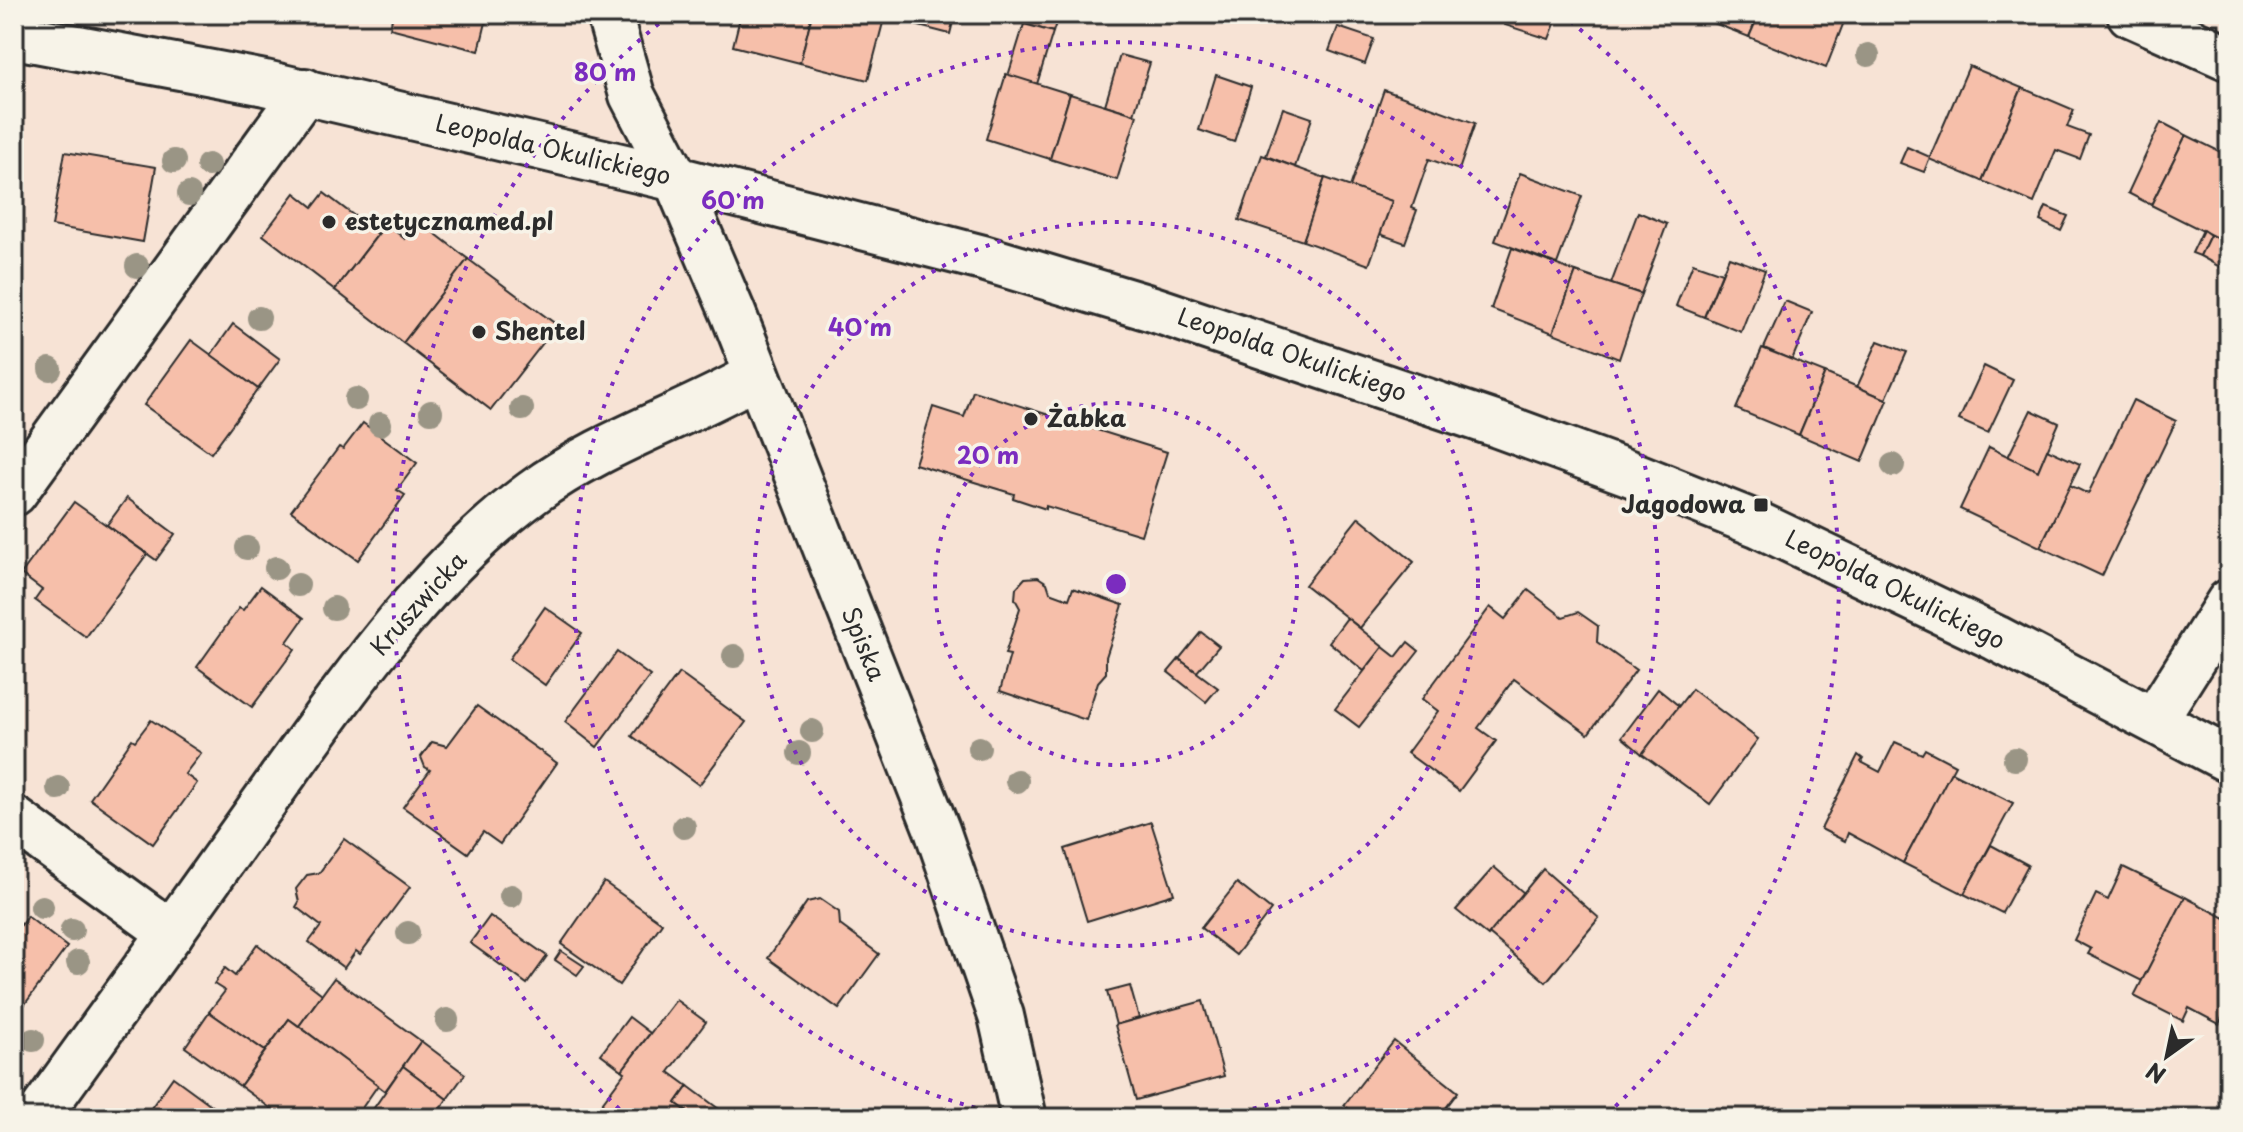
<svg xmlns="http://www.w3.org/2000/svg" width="2243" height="1132" font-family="'Playpen Sans',sans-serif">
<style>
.building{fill:#f6bfaa;stroke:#2b2b2b;stroke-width:2}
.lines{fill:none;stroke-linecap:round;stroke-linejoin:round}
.minor-casing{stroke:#2b2b2b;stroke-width:50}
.minor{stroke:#f7f3e8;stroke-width:44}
.tree{fill:#9a9585}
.ring{fill:none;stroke:#7b2cbf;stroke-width:4;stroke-dasharray:4 8}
.poi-dot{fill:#2b2b2b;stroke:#f7f3e8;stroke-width:3}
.labels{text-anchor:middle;stroke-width:7;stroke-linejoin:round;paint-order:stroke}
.street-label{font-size:24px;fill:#2b2b2b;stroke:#f7f3e8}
.poi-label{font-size:24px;font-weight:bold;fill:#2b2b2b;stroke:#f7f3e8;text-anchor:start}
.centre{fill:#7b2cbf;stroke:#f7f3e8;stroke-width:4}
.ring-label{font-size:24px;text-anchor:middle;font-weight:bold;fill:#7b2cbf;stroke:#f7f3e8;stroke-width:7;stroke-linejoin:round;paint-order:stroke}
</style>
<rect width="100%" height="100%" fill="#f7e3d5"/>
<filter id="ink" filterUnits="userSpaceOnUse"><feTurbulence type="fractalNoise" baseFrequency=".0125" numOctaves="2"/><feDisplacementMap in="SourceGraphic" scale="16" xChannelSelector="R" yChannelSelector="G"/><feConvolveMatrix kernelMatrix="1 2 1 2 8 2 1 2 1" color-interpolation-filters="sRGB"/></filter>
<g filter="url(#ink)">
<g class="building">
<polygon points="393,14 488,14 479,51 390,28"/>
<polygon points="741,14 812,14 800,63 733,46"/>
<polygon points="812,14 885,15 868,80 800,63"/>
<polygon points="918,14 955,14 950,34 915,25"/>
<polygon points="1027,14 1059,14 1053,32 1024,24"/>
<polygon points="1510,14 1572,14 1570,20 1558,16 1549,39 1505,25"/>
<polygon points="1691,14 1759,14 1749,37"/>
<polygon points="1759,14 1847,14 1826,68 1749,37"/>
<polygon points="1024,24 1053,32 1037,84 1008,76"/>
<polygon points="1338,27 1374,39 1365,64 1329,51"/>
<polygon points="1120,55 1150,63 1134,114 1105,105"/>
<polygon points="1969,66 2022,88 1982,181 1929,159"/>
<polygon points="1006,74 1070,94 1050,159 986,139"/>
<polygon points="1216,75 1251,87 1234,142 1199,130"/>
<polygon points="2022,88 2074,110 2067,127 2089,135 2080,159 2056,150 2034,203 1982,181"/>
<polygon points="1384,90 1475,123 1459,170 1429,159 1412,208 1417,210 1405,243 1380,234 1392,201 1350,187"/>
<polygon points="1070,94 1137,115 1117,180 1050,159"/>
<polygon points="1283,108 1312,118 1295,167 1266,156"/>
<polygon points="2161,122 2186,135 2151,205 2128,193"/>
<polygon points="2186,135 2229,156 2229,244 2151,205"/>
<polygon points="1907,147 1930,157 1924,172 1900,163"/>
<polygon points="65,152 156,167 143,242 52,226"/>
<polygon points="1262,155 1325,178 1303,241 1239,220"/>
<polygon points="1520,173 1582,196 1557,264 1495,241"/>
<polygon points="1325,178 1392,201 1369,265 1303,241"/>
<polygon points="295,193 313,207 324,193 378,234 335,290 263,235"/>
<polygon points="2046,207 2068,216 2061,231 2040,221"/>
<polygon points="1638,212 1667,224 1641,294 1611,284"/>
<polygon points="419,221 468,259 403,343 335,290 386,224 405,239"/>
<polygon points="2203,230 2210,235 2200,256 2192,253"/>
<polygon points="2210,235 2229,244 2229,272 2200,256"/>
<polygon points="1512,248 1576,272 1553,333 1491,309"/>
<polygon points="1729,257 1765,270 1741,332 1704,317"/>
<polygon points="468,259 557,325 491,410 403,343"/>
<polygon points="1693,263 1722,273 1704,317 1676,306"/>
<polygon points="1576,272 1641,294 1619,359 1553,333"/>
<polygon points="1785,301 1812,312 1792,360 1764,348"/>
<polygon points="233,324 280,359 258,389 211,355"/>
<polygon points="191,340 258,389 211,453 144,405"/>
<polygon points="1878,341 1907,352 1886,399 1857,387"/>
<polygon points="1762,348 1825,373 1799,435 1736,409"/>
<polygon points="1984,366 2013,380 1988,433 1959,420"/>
<polygon points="1825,373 1888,400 1862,462 1799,435"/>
<polygon points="973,391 1167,452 1141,535 1046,506 1046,509 1013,498 1014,494 915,464 933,407 964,417"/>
<polygon points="2133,400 2176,421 2102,576 2040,547 2070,485 2088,494"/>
<polygon points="2031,410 2059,423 2038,471 2008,457"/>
<polygon points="363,423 417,463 397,490 405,495 358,560 291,511 339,447 343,449"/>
<polygon points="1989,447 2038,471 2047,449 2080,464 2040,547 1960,509"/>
<polygon points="127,498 175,534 156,560 107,525"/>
<polygon points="74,502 147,554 86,637 35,600 42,590 21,574"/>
<polygon points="1359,517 1414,562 1360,628 1305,585"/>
<polygon points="1038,577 1047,583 1050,592 1069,599 1073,588 1123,605 1106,657 1106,673 1098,682 1086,720 1000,691 1010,655 1005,654 1020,608 1015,599 1016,588 1025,578"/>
<polygon points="261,586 304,618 287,642 295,649 252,707 197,667 239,608 243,610"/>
<polygon points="1528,590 1563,617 1578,612 1598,626 1597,642 1636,670 1588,734 1514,679 1478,728 1496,741 1459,791 1407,753 1438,711 1422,699 1490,607 1505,619"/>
<polygon points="545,607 582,633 545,685 509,659"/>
<polygon points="1347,618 1383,647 1364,671 1329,642"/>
<polygon points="1201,632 1219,646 1197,672 1179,659"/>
<polygon points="1408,642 1419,651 1359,727 1335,709 1383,647 1396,657"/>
<polygon points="617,652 650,676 597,747 565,722"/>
<polygon points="1179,659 1218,688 1206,702 1168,672"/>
<polygon points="679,673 746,722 699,785 632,736"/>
<polygon points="1658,689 1679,706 1642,754 1622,737"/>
<polygon points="1692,689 1758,739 1710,804 1642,754"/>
<polygon points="477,706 557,763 500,844 483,832 468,853 403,807 430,770 425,767 421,757 432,742 447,746"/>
<polygon points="151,720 201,753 185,774 197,783 153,844 90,799 132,739 135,741"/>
<polygon points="1895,742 1922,754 1925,749 1955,765 1903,863 1848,833 1845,841 1821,829 1858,755 1863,759 1861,762 1880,772"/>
<polygon points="1951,772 2013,803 1964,894 1903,863"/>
<polygon points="1151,822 1174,894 1087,921 1065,849"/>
<polygon points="344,839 410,887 360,954 356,951 344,968 309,942 321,926 296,907 299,902 296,889 307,875 319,873"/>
<polygon points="1991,845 2028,865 2002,913 1964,894"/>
<polygon points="1494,867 1524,893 1488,936 1456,910"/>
<polygon points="2123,867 2185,897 2142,981 2088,954 2091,949 2074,940 2096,894 2108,900"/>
<polygon points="1543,869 1599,918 1546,982 1489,934"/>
<polygon points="604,882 662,923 619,985 561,944"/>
<polygon points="1237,883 1271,910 1236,955 1201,928"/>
<polygon points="2185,897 2229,920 2229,1004 2219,1024 2189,1008 2183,1021 2134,996"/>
<polygon points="820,899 839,912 840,925 879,954 839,1009 768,958 807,902"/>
<polygon points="27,916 67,947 19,1012 14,1008 14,920 21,925"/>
<polygon points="490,916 547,956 527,984 470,943"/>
<polygon points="257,944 322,994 299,1026 289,1019 265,1051 209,1012 225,991 214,984 225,968 235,976"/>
<polygon points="561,951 584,966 577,975 555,960"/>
<polygon points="334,978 421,1041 385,1091 299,1026"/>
<polygon points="1130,986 1139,1018 1116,1025 1107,992"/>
<polygon points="676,1000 706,1022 669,1072 688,1086 676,1103 696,1118 591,1118 625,1072 622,1070"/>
<polygon points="1203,1001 1224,1076 1136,1100 1115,1025"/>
<polygon points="209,1012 265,1051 240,1086 185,1047"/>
<polygon points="629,1017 650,1033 622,1070 601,1054"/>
<polygon points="289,1019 378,1085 355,1118 284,1118 240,1086"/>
<polygon points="421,1041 465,1074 447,1099 403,1066"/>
<polygon points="1394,1041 1458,1092 1438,1118 1360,1118 1344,1105"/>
<polygon points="403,1066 447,1099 434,1118 367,1118"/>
<polygon points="173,1077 229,1118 144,1118"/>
<polygon points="688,1086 731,1118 696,1118 676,1103"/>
</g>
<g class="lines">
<g class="minor-casing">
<g id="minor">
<polyline points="609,14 632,95 676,179 733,313 937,830 1001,1016 1024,1118"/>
<polyline points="2130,14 2229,58"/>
<polyline points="14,36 265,83 676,179 983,258 1153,309 1498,425 1629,473 1757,524 1996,638 2229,760"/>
<polyline points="14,493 305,91"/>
<polyline points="2155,719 2229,602"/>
<polyline points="14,819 171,933"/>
<path d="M37,1118C114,1012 191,905 267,798C346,689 423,574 532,493C601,442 683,417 757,375"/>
</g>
</g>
<use href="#minor" class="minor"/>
</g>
<g class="tree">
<circle cx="1868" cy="55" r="12"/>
<circle cx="174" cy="161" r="12"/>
<circle cx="208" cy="165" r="12"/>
<circle cx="189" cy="194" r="12"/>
<circle cx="137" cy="266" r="12"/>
<circle cx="259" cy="318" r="12"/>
<circle cx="50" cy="369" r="12"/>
<circle cx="356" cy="399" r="12"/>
<circle cx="522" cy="409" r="12"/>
<circle cx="431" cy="412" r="12"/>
<circle cx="380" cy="424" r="12"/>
<circle cx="1893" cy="465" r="12"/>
<circle cx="247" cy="548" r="12"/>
<circle cx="276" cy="568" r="12"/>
<circle cx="298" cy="585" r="12"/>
<circle cx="334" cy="608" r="12"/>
<circle cx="734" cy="656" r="12"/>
<circle cx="812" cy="731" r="12"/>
<circle cx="979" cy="748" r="12"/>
<circle cx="799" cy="753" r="12"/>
<circle cx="2015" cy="759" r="12"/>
<circle cx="1017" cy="781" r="12"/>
<circle cx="58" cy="788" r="12"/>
<circle cx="684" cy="827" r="12"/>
<circle cx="511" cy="896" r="12"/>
<circle cx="42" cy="907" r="12"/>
<circle cx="72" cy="930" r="12"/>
<circle cx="408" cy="933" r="12"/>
<circle cx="78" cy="962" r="12"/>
<circle cx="447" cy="1020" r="12"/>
<circle cx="33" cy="1040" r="12"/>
</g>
</g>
<g class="ring">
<circle cx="1116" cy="584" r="181"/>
<circle cx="1116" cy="584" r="362"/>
<path d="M1022 1118A542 542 0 1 1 1210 1118"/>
<path d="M628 1117A723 723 0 0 1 671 14M1561 14A723 723 0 0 1 1604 1117"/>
</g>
<g class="poi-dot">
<circle cx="329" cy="222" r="8"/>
<circle cx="479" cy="332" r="8"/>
<circle cx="1031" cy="419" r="8"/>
<rect x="1753" y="497" width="16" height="16" rx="4"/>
</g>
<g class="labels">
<g class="street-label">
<text transform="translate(553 150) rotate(13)" y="8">Leopolda Okulickiego</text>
<text transform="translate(1292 355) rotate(19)" y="8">Leopolda Okulickiego</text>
<text transform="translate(1895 590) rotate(26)" y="8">Leopolda Okulickiego</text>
<text transform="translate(419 604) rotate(-48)" y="8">Kruszwicka</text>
<text transform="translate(863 644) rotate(68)" y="8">Spiska</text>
</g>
<g class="poi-label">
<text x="345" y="230">estetycznamed.pl</text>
<text x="495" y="340">Shentel</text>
<text x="1047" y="427">Żabka</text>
<text x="1745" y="513" text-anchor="end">Jagodowa</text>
</g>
</g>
<circle cx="1116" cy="584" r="12" class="centre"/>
<g class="ring-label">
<text x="605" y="81">80 m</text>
<text x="733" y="209">60 m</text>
<text x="860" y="336">40 m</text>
<text x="988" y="464">20 m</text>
</g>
<rect width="2243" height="1132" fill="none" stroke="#f7f3e8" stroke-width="48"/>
<rect x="24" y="24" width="2195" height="1084" fill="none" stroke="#2b2b2b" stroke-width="3" filter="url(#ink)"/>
<g transform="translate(2167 1056) rotate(213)" stroke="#f7f3e8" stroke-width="6" paint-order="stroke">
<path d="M0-6L14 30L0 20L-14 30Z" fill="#2b2b2b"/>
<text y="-12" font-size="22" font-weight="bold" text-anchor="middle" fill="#2b2b2b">N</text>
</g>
</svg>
